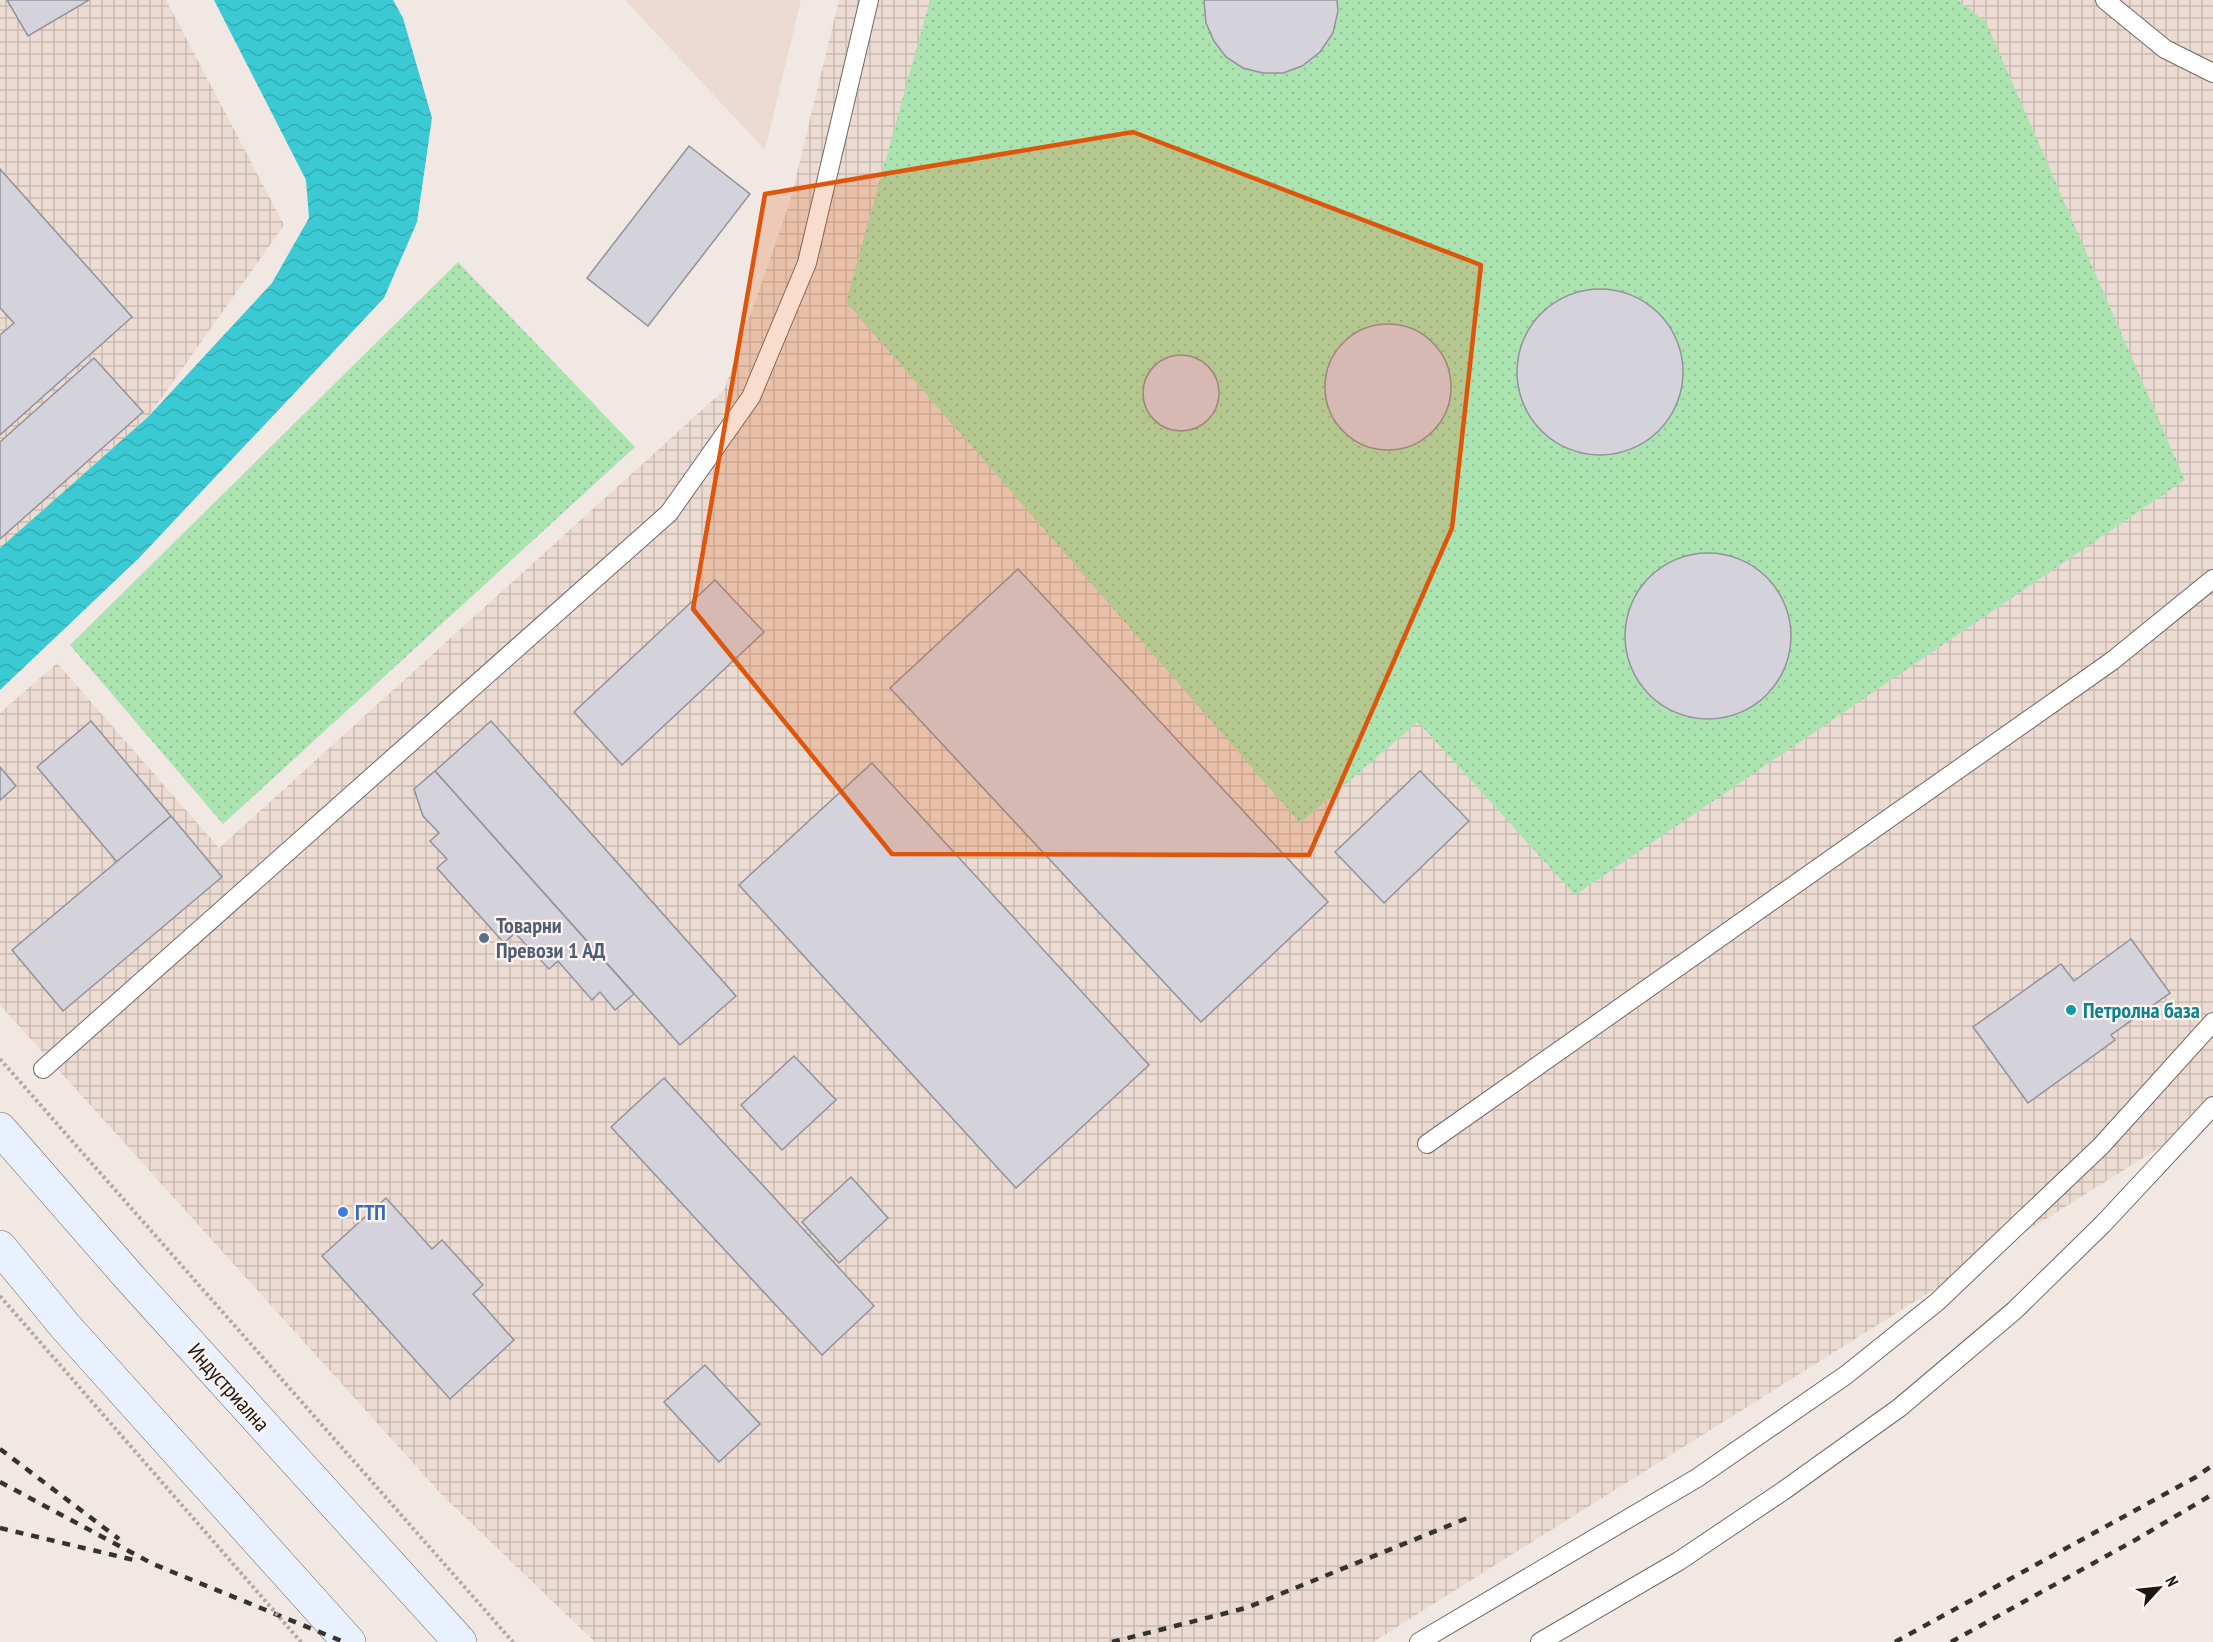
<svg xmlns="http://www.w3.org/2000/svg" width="2213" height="1642" font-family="'PT Sans Narrow',sans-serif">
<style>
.built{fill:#ebdbd2}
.industrial{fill:url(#industrial-grid)}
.grass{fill:url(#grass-dots)}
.water{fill:url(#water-waves)}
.building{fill:#d4d3dc;stroke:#929299;stroke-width:1.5}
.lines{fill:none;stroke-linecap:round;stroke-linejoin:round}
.service-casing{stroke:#716965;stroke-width:20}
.secondary-casing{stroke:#716965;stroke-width:34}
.service{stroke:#fff;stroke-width:18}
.secondary{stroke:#e8f1fd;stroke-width:33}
.rail{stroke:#35322f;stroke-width:4.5;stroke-dasharray:8 8;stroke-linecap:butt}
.path-bridge{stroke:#b0a9a5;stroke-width:4;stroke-dasharray:3 3;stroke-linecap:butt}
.marked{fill:#de560c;fill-opacity:0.2;stroke:#de560c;stroke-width:4.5;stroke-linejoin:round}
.service-dot{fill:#5c6f8a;stroke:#fef5f0;stroke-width:2}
.culture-dot{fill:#0f9aa8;stroke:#fef5f0;stroke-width:2}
.shop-dot{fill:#3f7fe0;stroke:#fef5f0;stroke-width:2}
.labels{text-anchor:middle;stroke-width:4.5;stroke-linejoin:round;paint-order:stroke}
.service-label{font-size:22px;font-weight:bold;fill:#4e5e75;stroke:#fef5f0;text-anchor:start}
.culture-label{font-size:22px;font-weight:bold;fill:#0d838f;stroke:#fef5f0;text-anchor:start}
.shop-label{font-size:22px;font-weight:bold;fill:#366cbe;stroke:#fef5f0;text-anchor:start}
.street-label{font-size:22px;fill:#1a1715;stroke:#fef5f0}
</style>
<defs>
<pattern id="industrial-grid" width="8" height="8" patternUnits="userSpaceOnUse" patternTransform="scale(1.5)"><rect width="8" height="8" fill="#ebdbd2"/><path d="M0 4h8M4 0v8" fill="none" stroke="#c9bbb3"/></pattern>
<pattern id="grass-dots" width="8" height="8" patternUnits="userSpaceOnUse" patternTransform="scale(1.5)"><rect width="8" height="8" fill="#abe4b1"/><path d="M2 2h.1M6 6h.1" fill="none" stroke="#93c397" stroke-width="1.8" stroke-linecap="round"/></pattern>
<pattern id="water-waves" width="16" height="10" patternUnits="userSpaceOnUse" patternTransform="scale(1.5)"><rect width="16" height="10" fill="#3bcad3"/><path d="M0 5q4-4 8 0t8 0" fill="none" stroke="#33adb4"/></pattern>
</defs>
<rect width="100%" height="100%" fill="#f1e8e3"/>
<polygon class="built" points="625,0 801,0 765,150"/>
<g class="industrial">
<polygon points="0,0 166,0 284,225 148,417 0,548"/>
<polygon points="839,0 2213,0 2213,1114 1373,1642 595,1642 442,1495 0,1005 0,713 57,663 219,848 724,390 790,202"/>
</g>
<g class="grass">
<polygon points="930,0 1958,0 1986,22 2185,480 1575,895 1418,722 1300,823 846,302"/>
<polygon points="458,262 635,447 223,824 70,645"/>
</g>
<polygon class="water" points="214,0 393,0 403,18 432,118 417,222 384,298 139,558 0,690 0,548 148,417 272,283 309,218 306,180"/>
<g class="building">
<polygon points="7,0 89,0 28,36"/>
<polygon points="1204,0 1337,0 1338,11 1333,33 1320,52 1302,66 1283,73 1263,73 1243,68 1226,57 1214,41 1206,23"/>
<polygon points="689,146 750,194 648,326 587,278"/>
<polygon points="0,169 132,317 0,435 0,335 14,323 0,308"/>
<circle cx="1600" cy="372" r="83"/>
<circle cx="1388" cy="387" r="63"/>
<circle cx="1181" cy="393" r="38"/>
<polygon points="94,358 143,412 0,539 0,442"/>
<circle cx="1708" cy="636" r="83"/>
<polygon points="1018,569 1328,902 1201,1022 890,688"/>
<polygon points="715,580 764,632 622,765 574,712"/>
<polygon points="91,721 171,816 117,862 37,767"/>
<polygon points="491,721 736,996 680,1045 435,771"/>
<polygon points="872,763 1149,1065 1016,1188 739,885"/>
<polygon points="0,767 16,786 0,800"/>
<polygon points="435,771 634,994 615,1010 600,992 592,1000 558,961 549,969 515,933 504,943 437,868 447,859 430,841 439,833 423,816 414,789"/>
<polygon points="1420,771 1469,821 1384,903 1335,852"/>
<polygon points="171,816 222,877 63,1011 12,950"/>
<polygon points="2131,939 2170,993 2111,1035 2115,1040 2028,1103 1973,1027 2061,964 2074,981"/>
<polygon points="794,1056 836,1100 782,1150 741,1105"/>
<polygon points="664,1078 874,1306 822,1355 611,1127"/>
<polygon points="851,1177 888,1218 839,1263 802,1222"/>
<polygon points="386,1198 432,1249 442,1240 483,1285 473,1294 514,1340 450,1399 322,1256"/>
<polygon points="705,1365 760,1424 719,1462 664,1402"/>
</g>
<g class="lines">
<g class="service-casing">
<g id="service">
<polyline points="2105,0 2165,49 2213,73"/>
<polyline points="43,1069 669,513 751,397 807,263 869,0"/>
<polyline points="1427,1144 2112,661 2213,579"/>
<polyline points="1419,1642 1697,1478 1846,1375 1937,1302 2101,1146 2213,1022"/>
<polyline points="1540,1642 1679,1561 1783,1491 1899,1408 2015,1310 2103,1224 2213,1106"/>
</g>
</g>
<g class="secondary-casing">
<g id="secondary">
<polyline points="0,1129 131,1279 460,1642"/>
<polyline points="0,1247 65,1326 349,1642"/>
</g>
</g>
<use href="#service" class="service"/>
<use href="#secondary" class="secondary"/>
<g class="rail">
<polyline points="0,1449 119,1539"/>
<polyline points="0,1482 153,1564 344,1642"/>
<polyline points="0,1528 134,1560"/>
<polyline points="1112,1642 1246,1608 1470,1517"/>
<polyline points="1895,1642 2196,1477 2213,1465"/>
<polyline points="1951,1642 2137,1539 2213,1494"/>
</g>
<g class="path-bridge">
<polyline points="0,1059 513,1642"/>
<polyline points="0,1296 301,1642"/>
</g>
</g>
<path class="marked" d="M1133,132L1481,265L1452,528L1309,855L892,854L693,609L765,194Z"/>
<circle class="service-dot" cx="484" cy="938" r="6"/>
<circle class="culture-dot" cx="2071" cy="1010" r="6"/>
<circle class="shop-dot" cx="343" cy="1212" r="6"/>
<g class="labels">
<g class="service-label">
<text x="496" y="933">Товарни<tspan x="496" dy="25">Превози 1 АД</tspan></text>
</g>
<g class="culture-label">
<text x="2083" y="1018">Петролна база</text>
</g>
<g class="shop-label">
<text x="355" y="1220">ГТП</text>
</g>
<g class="street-label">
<text transform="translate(229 1387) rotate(48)" y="8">Индустриална</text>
</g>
</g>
<g transform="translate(2159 1588) rotate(63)" stroke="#fef5f0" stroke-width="4.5" paint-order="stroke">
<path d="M0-4.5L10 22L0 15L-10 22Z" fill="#1a1715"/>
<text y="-9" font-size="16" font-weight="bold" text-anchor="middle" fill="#1a1715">N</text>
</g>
</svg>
